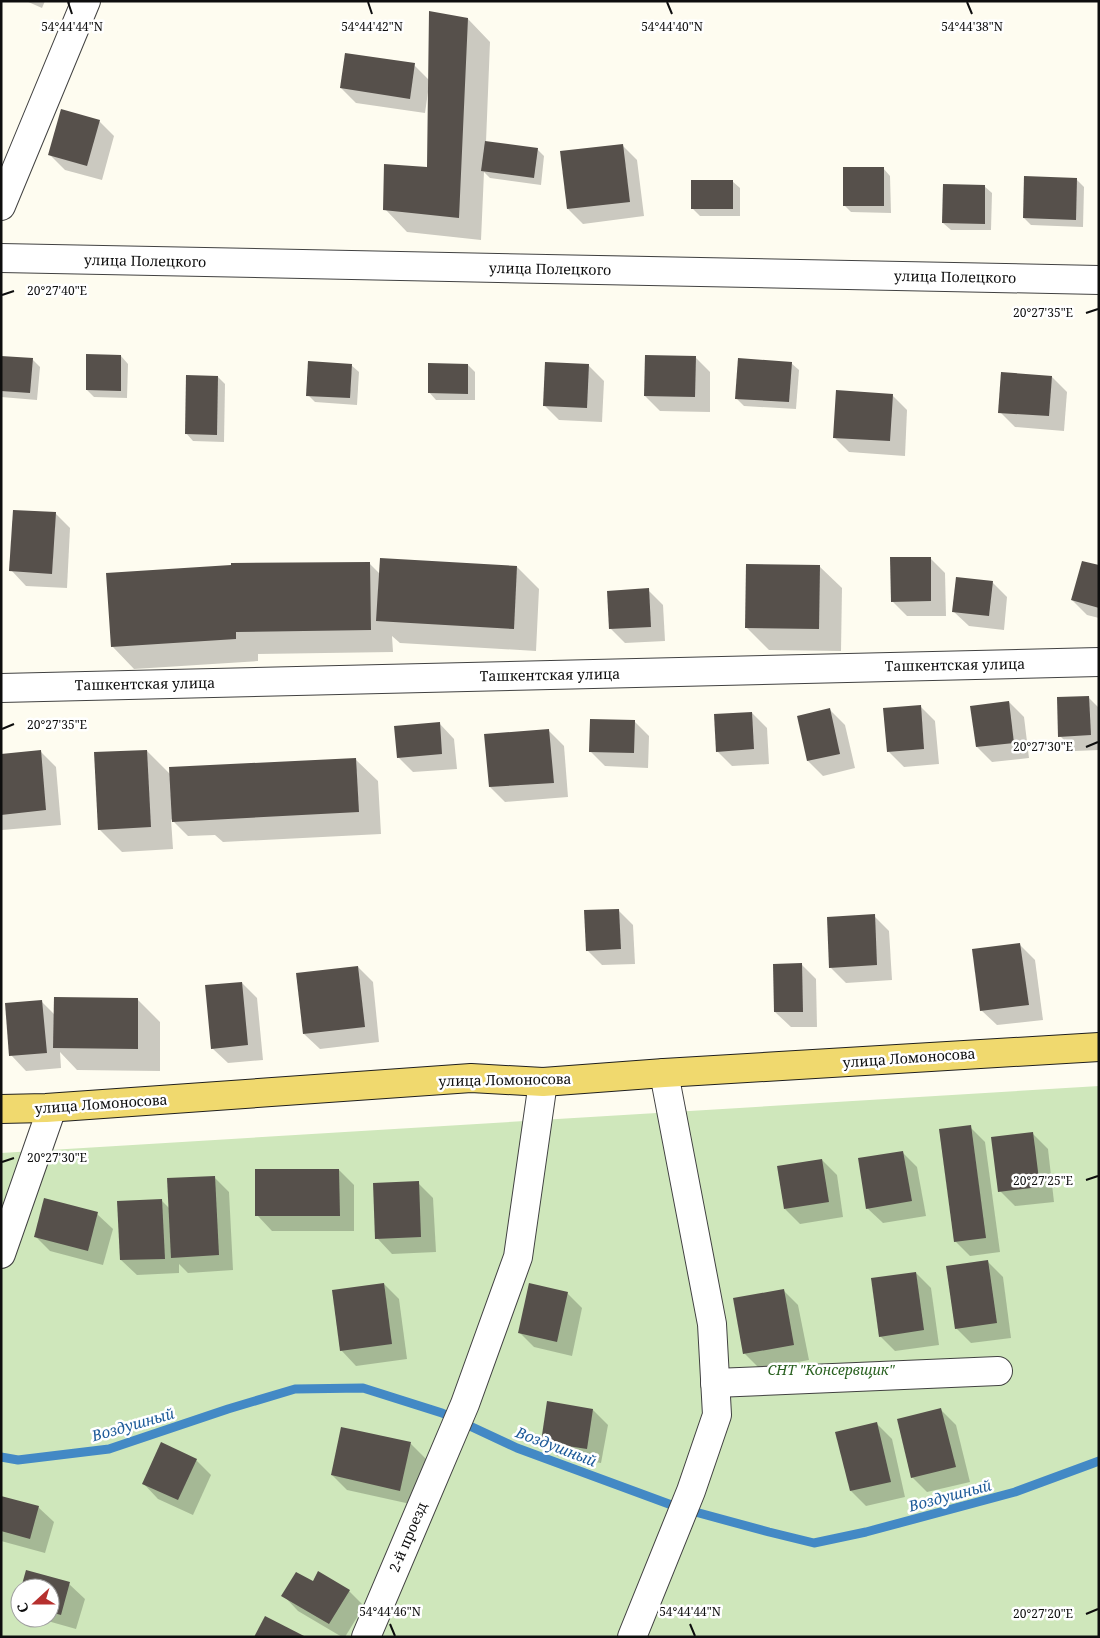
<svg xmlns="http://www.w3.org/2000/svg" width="1100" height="1638" font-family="'Noto Serif',serif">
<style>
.green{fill:#cfe7bb;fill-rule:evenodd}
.shadow{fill:#0003}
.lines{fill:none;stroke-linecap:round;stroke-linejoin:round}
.stream{stroke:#4389c5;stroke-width:9}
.building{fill:#56504b}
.minor-casing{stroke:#414141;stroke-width:30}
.major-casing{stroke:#1f1f1f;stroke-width:30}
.minor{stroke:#fff;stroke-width:28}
.major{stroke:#f0d96e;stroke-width:28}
.ticks{fill:none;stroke:#0e0e0e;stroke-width:2}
.labels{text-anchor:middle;stroke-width:5;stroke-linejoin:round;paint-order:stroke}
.street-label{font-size:14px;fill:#0e0e0e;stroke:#fff}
.park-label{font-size:14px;font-style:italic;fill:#2b6222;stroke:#fff}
.water-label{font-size:15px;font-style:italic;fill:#1e5b99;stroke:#fff}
.ticks-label{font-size:12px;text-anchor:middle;fill:#0e0e0e;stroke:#fff;stroke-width:5;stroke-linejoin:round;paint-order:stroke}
</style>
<rect width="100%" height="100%" fill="#fefcf0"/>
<path class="green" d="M1099,1086V1637H1V1153ZM20,1588H50V1618H20Z"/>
<g class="shadow">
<polygon points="26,1 45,1 42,8"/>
<polygon points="468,19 490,42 486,142 537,149 544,156 541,185 490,178 484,172 481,240 407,232 385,209 429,168 429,92 428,92 425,113 356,103 341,88 414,65 429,80"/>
<polygon points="99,121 114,136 102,180 65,170 50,155"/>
<polygon points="622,145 637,160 644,216 583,224 568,209"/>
<polygon points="883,168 890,176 891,213 851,212 844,205"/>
<polygon points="1077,180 1084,187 1083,227 1031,225 1024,218"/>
<polygon points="732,181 740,188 740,216 700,216 692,208"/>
<polygon points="984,186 992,193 991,230 951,230 943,223"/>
<polygon points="121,356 128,364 127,398 94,397 87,390"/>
<polygon points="1,357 32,359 40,367 37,400 1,397"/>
<polygon points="695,357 710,372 710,412 660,411 645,396"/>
<polygon points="791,363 799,370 796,409 744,406 736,398"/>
<polygon points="351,365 359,372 357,405 315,402 308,395"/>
<polygon points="468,365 475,372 475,400 436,400 429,392"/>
<polygon points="588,365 604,381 602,422 559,420 544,405"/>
<polygon points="218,377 225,384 224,442 193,441 186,433"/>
<polygon points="1052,377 1067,392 1064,431 1015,427 1000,412"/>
<polygon points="892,395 907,410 905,456 849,452 834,437"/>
<polygon points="55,513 70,528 67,588 26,586 11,570"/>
<polygon points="930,558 945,573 946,616 907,616 892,601"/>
<polygon points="369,563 380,574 517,567 539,589 536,651 400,643 392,636 393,652 258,654 258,661 134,669 112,646"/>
<polygon points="819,566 842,588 841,651 769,650 747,628"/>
<polygon points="1099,567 1099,618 1087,615 1072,600"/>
<polygon points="992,582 1007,597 1004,630 969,626 953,611"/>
<polygon points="648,590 663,605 665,641 625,643 610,628"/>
<polygon points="1089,698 1099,708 1099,750 1075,751 1060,736"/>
<polygon points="1009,702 1024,717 1029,758 992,762 977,747 972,707"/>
<polygon points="920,706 935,721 939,764 904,767 889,752"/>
<polygon points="830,710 845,725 855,768 823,776 808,761"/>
<polygon points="752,713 767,728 769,764 732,766 717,751"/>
<polygon points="634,721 649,736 648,768 605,766 590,751"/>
<polygon points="439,723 454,739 457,769 413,772 398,757"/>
<polygon points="549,731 564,746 568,797 505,802 490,787"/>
<polygon points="40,751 56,767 61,825 2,830 1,755"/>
<polygon points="147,751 171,775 355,759 378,781 381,834 223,842 215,835 188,836 171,819 173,849 122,852 99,829"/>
<polygon points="618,910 633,925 635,964 602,965 587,950"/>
<polygon points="874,916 889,931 892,980 846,983 831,968"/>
<polygon points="1020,945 1035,960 1043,1020 997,1025 981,1010"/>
<polygon points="801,964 816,979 817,1027 791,1027 775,1012"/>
<polygon points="358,967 373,982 379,1042 320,1049 304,1034"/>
<polygon points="242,983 257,998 263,1060 228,1063 212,1048"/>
<polygon points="138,1000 160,1022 160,1071 77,1070 60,1052 61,1068 26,1071 11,1055 42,1002 55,1015"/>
<polygon points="970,1127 985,1142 1000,1252 970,1256 955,1241"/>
<polygon points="1033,1134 1048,1149 1054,1202 1015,1206 1000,1191"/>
<polygon points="902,1152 917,1167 926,1216 883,1223 867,1208"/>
<polygon points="822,1160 837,1175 843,1217 800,1224 785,1209"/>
<polygon points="339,1170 354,1185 354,1231 272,1231 257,1215"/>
<polygon points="214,1177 229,1192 233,1270 188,1273 179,1264 179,1273 137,1275 121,1260 162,1201 170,1209"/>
<polygon points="418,1183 433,1198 436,1252 392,1254 377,1238"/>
<polygon points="97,1214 113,1229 103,1265 50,1251 35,1236"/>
<polygon points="988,1262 1003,1277 1011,1338 971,1343 956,1328"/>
<polygon points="916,1273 931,1288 939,1345 895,1351 880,1336"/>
<polygon points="384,1284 399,1299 407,1359 356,1366 341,1350"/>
<polygon points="783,1290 798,1305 809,1360 760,1369 745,1354"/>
<polygon points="567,1293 582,1308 572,1356 534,1347 519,1332"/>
<polygon points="593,1410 608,1425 601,1463 557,1456 542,1441"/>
<polygon points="941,1410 956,1425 970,1482 927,1492 912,1477"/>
<polygon points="876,1423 892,1439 905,1497 866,1506 851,1491"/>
<polygon points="342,1428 411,1444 426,1459 415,1505 347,1490 332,1475"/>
<polygon points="196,1460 211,1475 193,1515 158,1499 143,1483"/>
<polygon points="1,1497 38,1507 54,1522 45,1553 1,1541"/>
<polygon points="69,1584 85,1599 76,1629 37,1618 50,1618 50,1588 23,1588"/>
<polygon points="349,1591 364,1606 345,1637 342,1637 298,1611 283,1595"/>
</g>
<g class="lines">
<polyline class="stream" points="1,1457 18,1460 109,1449 228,1409 295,1389 363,1388 442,1413 517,1448 677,1507 769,1532 814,1543 866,1532 1015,1492 1099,1461"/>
</g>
<g class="building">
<polygon points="429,11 468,18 459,218 383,210 384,164 427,167"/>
<polygon points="345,53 415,63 410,99 340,88"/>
<polygon points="61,109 100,120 87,166 48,155"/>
<polygon points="485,141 538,148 534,178 481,171"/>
<polygon points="623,144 630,202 567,209 560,151"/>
<rect x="843" y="167" width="41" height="39"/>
<polygon points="1024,176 1077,178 1076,220 1023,218"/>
<rect x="691" y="180" width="42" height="29"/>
<polygon points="943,184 985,185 985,224 942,223"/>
<polygon points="86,354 121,355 121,391 86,390"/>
<polygon points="645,355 696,356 695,397 644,396"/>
<polygon points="1,356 33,358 30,393 1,391"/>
<polygon points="738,358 792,362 789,402 735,399"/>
<polygon points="308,361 352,364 350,398 306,396"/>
<polygon points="545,362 589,364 587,408 543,406"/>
<polygon points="428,363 468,364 468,394 428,393"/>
<polygon points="1001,372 1052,376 1049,416 998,413"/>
<polygon points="186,375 218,376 217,435 185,434"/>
<polygon points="836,390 893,394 890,441 833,438"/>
<polygon points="13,510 56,512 52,574 9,571"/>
<polygon points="890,557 931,557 931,601 891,602"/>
<polygon points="380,558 517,566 514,629 376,621"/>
<polygon points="1082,561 1099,565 1099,608 1071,600"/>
<polygon points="370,562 371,630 236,632 236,639 111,647 106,573 231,565 231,563"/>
<polygon points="746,564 820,565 819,629 745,628"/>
<polygon points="956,577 993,581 989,616 952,612"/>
<polygon points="649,588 651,627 609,629 607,591"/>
<polygon points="1089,696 1091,735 1058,737 1057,697"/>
<polygon points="1009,701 1014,743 976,747 970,706"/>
<polygon points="921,705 924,749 887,752 883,708"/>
<polygon points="830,708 840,754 807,761 797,716"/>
<polygon points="752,712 754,749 716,752 714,714"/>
<polygon points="590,719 635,720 634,753 589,752"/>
<polygon points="440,722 442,754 397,758 394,726"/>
<polygon points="549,729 554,783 489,787 484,734"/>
<polygon points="41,750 46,810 1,815 1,754"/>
<polygon points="147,750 151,827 98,830 94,752"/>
<polygon points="356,758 359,812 172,822 169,767"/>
<polygon points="619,909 621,949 586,951 584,910"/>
<polygon points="875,914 877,965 829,968 827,917"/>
<polygon points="1020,943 1029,1005 980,1011 972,949"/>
<polygon points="802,963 803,1012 774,1012 773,964"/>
<polygon points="358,966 365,1027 303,1034 296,973"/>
<polygon points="242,982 248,1045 211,1049 205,985"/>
<polygon points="54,997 138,998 138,1049 53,1048"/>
<polygon points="42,1000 47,1053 9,1056 5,1003"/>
<polygon points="971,1125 986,1238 954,1242 939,1129"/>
<polygon points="1033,1132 1040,1187 998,1192 991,1137"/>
<polygon points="903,1151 912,1201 866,1209 858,1158"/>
<polygon points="822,1159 829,1202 784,1209 777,1166"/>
<polygon points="255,1169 339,1169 340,1216 255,1216"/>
<polygon points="215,1176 219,1255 171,1258 167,1178"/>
<polygon points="419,1181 421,1237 375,1239 373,1183"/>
<polygon points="44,1198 98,1212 88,1251 34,1237"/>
<polygon points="162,1199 165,1259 120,1260 117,1201"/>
<polygon points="988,1260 997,1323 955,1329 946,1266"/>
<polygon points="916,1272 924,1330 879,1337 871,1278"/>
<polygon points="384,1283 392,1344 340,1351 332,1290"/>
<polygon points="529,1283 568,1292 557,1342 518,1333"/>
<polygon points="784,1289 794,1345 743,1354 733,1298"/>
<polygon points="547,1401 593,1409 587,1449 541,1442"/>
<polygon points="941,1408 956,1467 911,1478 897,1419"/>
<polygon points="877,1422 891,1482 850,1491 835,1432"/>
<polygon points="341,1427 411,1442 400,1491 331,1475"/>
<polygon points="161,1442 197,1459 178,1500 142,1484"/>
<polygon points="1,1496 39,1506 30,1539 1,1531"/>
<polygon points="26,1570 70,1582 61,1615 50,1612 50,1588 21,1588"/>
<polygon points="318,1571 350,1590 329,1624 281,1596 296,1572 313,1581"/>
<polygon points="265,1616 306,1637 254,1637"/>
</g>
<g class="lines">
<g class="minor-casing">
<g id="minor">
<polyline points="1,206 86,1"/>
<polyline points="1,258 1099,280"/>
<polyline points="1,688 1099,662"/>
<polyline points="1,1254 52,1108"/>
<polyline points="715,1383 998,1371"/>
<polyline points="366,1637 465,1404 518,1257 543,1082"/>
<polyline points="632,1637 691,1491 717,1415 712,1324 664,1073"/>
</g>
</g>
<g class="major-casing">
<polyline id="major" points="1,1109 46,1108 471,1078 543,1082 664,1073 1099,1047"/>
</g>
<use href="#minor" class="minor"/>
<use href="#major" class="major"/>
</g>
<path class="ticks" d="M68,2L72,14M368,2L372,14M667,2L672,14M967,2L972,14M2,295L14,291M1086,313L1098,309M2,729L14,724M1086,747L1098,742M2,1162L14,1158M1086,1180L1098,1176M1086,1614L1098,1609M390,1624L395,1636M690,1624L695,1636"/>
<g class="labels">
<g class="street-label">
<text transform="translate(145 261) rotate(1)" y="5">улица Полецкого</text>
<text transform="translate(550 269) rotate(1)" y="5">улица Полецкого</text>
<text transform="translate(955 277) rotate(1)" y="5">улица Полецкого</text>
<text transform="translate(955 665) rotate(-1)" y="5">Ташкентская улица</text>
<text transform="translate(550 675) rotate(-1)" y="5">Ташкентская улица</text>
<text transform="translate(145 684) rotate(-1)" y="5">Ташкентская улица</text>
<text transform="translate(909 1058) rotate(-4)" y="5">улица Ломоносова</text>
<text transform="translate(505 1080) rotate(-1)" y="5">улица Ломоносова</text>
<text transform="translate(101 1104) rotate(-4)" y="5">улица Ломоносова</text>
<text transform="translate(408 1537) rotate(-67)" y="5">2-й проезд</text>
</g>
<g class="park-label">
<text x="831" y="1375">СНТ "Консервщик"</text>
</g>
<g class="water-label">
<text transform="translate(133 1425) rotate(-16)" y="5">Воздушный</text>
<text transform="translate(556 1447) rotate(21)" y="5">Воздушный</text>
<text transform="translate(950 1496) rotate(-15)" y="5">Воздушный</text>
</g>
</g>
<g class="ticks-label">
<text x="72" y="31">54°44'44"N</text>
<text x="372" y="31">54°44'42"N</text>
<text x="672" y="31">54°44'40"N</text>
<text x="972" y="31">54°44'38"N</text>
<text x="57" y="295">20°27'40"E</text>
<text x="1043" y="317">20°27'35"E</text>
<text x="57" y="729">20°27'35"E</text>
<text x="1043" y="751">20°27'30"E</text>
<text x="57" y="1162">20°27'30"E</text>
<text x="1043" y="1185">20°27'25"E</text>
<text x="390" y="1616">54°44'46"N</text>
<text x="690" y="1616">54°44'44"N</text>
<text x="1043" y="1618">20°27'20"E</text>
</g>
<rect width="1100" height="1638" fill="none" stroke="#0e0e0e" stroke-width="5"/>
<g transform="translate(35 1603) rotate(249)"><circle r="24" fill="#ffffff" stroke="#9f9f9f"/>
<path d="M0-4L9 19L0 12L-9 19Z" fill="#b6302e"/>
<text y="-8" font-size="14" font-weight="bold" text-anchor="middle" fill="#0e0e0e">С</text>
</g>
</svg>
